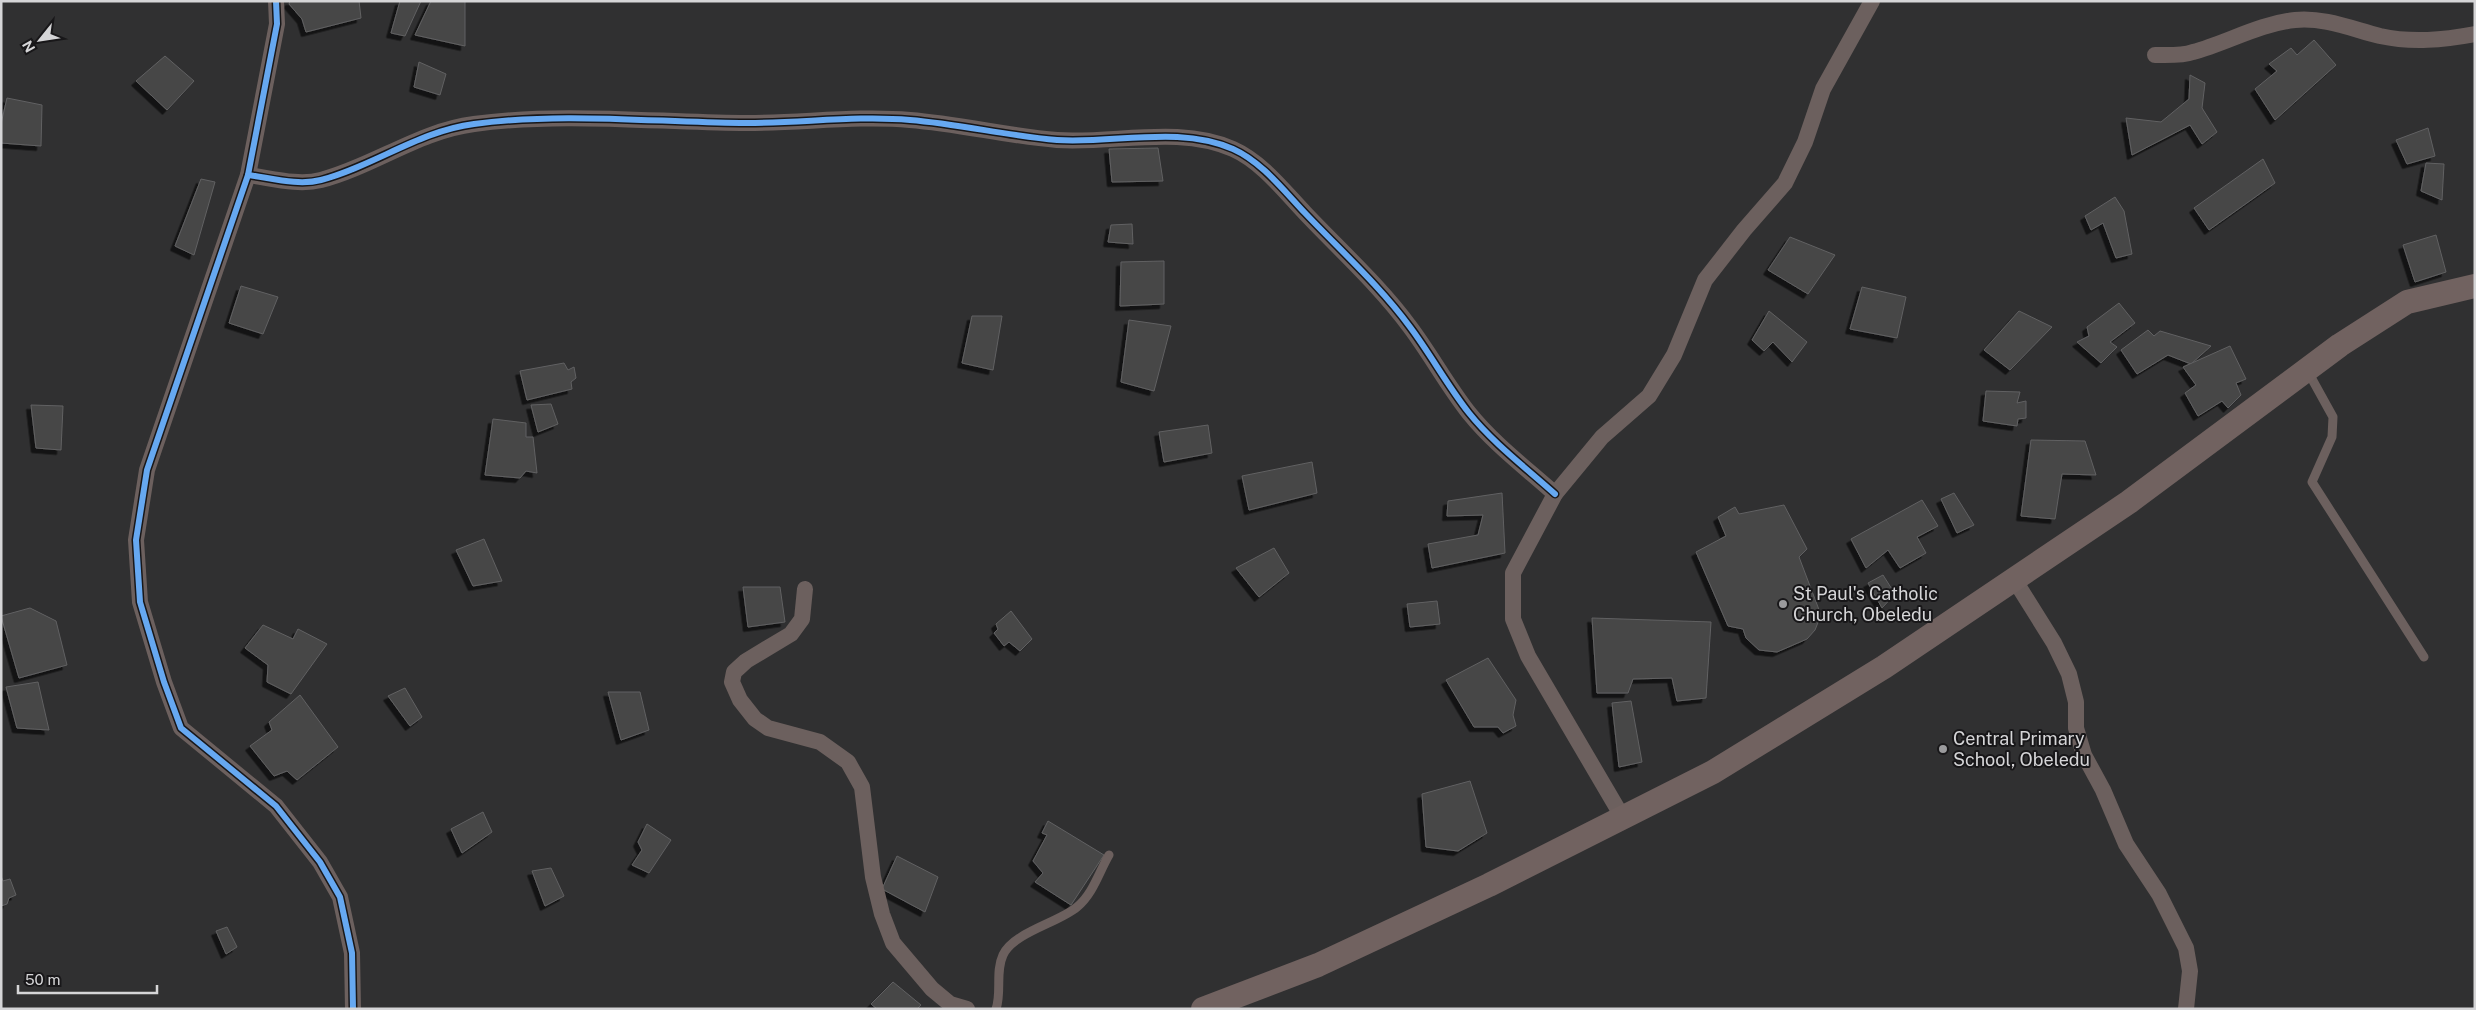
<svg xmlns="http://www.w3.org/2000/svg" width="2476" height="1010" font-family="'Public Sans',sans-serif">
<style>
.building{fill:#464647;stroke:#616162;filter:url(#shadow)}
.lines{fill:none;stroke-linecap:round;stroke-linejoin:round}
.service{stroke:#6c605e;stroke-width:9}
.minor{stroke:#6c605e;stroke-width:16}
.secondary{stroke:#716260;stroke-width:24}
.cycleway-casing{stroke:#181719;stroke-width:9}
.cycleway{stroke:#66a8f1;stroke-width:6}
.poi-dot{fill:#9b9b9d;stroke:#181719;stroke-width:2}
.labels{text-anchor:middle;stroke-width:4;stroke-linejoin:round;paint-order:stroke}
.poi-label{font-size:18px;fill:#d5d5d7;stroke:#181719;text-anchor:start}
</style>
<defs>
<filter id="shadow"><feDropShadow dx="-4.5" dy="4.5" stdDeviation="0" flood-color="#0009"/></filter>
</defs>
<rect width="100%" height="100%" fill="#303031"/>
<g class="building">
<polygon points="290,1 359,1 361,18 306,32 302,19 289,4"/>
<polygon points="400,1 421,1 405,36 391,33"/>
<polygon points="431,1 465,1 465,46 415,35"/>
<polygon points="2314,40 2336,65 2275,120 2255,89 2277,71 2269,64 2291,48 2297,55"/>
<polygon points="165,56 194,81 167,110 136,81"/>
<polygon points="419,62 446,74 440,95 414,87"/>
<polygon points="2190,75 2205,83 2202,108 2217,132 2202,144 2190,125 2132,155 2126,118 2161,122 2189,99"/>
<polygon points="7,98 42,105 41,146 1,143 1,124"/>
<polygon points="2428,128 2435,156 2407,164 2396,140"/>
<polygon points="1158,148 1163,181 1112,182 1109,149"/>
<polygon points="2263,159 2275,183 2209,230 2194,208"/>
<polygon points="2426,163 2444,164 2442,200 2421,191"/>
<polygon points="201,179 215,182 194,255 175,246"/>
<polygon points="2115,197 2124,211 2132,254 2116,258 2103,223 2091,230 2085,216"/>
<polygon points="1132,224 1133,244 1108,242 1111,225"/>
<polygon points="2436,235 2446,272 2415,282 2403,245"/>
<polygon points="1790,237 1835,255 1808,294 1768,270"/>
<polygon points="1164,261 1164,304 1120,306 1121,262"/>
<polygon points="241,286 278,297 263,334 229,323"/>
<polygon points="1862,287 1906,297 1897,338 1850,329"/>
<polygon points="2119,303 2135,323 2110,342 2117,347 2101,363 2077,342 2089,336 2087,327"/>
<polygon points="1769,311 1807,342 1792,362 1773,342 1764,351 1752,340"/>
<polygon points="2019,311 2052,327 2010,370 1984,350"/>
<polygon points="972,316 1002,316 993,370 962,363"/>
<polygon points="1129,320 1171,326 1154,391 1121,382"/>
<polygon points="2148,330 2154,336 2160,331 2211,346 2191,364 2168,355 2137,374 2121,350"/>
<polygon points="2230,346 2246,379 2236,383 2241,395 2228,408 2222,401 2198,416 2185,393 2196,385 2183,367"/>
<polygon points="564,363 568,370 574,367 576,378 571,382 572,389 527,400 520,371"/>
<polygon points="1986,391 2020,392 2017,403 2026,401 2026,418 2018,419 2017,426 1983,421"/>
<polygon points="551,404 558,424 538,432 531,405"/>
<polygon points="31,405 63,406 61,450 36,448"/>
<polygon points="493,419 526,423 526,437 533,437 537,473 526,471 520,478 485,475"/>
<polygon points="1208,425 1212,453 1164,462 1159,432"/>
<polygon points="2031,440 2085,441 2096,475 2062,474 2055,519 2021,516"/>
<polygon points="1312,462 1317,493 1249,510 1242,476"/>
<polygon points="1502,493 1505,553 1432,568 1428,544 1478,535 1483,515 1447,516 1448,501"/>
<polygon points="1954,493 1974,525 1957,533 1941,499"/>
<polygon points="1922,500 1938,526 1917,537 1926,553 1900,568 1888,550 1866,568 1851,539"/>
<polygon points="1784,505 1807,549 1799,557 1821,615 1815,630 1807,639 1777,652 1759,650 1746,638 1743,629 1728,626 1696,552 1726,536 1718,517 1735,507 1739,514"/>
<polygon points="484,539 502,581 473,586 456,550"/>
<polygon points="1274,548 1289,573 1259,597 1236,568"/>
<polygon points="1883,575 1895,594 1882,608 1868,583"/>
<polygon points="743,587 780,587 785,622 748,627"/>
<polygon points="1437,601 1440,624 1410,627 1407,604"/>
<polygon points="30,608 56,621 67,665 19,678 1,616"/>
<polygon points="1011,611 1032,639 1020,651 1009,642 1004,646 994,633 998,629 996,624"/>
<polygon points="1592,618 1711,622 1706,698 1677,701 1672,678 1633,679 1628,693 1597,693"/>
<polygon points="263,625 293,639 298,629 327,644 291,694 267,682 268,665 245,648"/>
<polygon points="1488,658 1516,700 1513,715 1516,726 1503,733 1498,727 1474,727 1446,680"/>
<polygon points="38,682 49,730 17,728 6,687"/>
<polygon points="405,688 422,717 410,726 388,696"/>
<polygon points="608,692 640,692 649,730 621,740"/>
<polygon points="300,695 338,747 297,780 287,771 274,776 250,746 272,730 269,722"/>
<polygon points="1631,701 1642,762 1619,767 1612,703"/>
<polygon points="1470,781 1487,833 1458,851 1426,847 1422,794"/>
<polygon points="483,812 492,832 462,853 451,829"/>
<polygon points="1048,821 1104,855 1071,905 1035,882 1043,873 1033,861 1047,835 1042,833"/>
<polygon points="647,824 671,840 649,873 632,865 642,850 638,842"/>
<polygon points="897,856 938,877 925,912 882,889"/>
<polygon points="551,868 564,896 545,906 532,871"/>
<polygon points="1,876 3,881 10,879 16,895 9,898 7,904 1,906"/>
<polygon points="227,927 237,947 226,954 216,931"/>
<polygon points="893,982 921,1005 917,1009 877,1009 871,1004"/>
</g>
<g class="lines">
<g class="service">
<polyline points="2307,370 2333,417 2332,437 2312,482 2424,657"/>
<path d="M996,1009C1002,992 995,972 1003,955C1014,932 1058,923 1077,907C1093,894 1099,872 1109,855"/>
</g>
<g class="minor">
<polyline points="276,1 277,24 248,175 147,470 136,540 140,602 164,682 181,728 276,806 320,862 340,897 352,953 353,1009"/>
<path d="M2155,55C2167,55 2182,56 2193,52C2227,43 2258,24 2295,20C2324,17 2352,29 2380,36C2412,43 2443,40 2475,34"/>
<path d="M248,175C271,178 298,186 321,180C374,166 419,131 474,124C563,112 651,122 740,123C797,124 854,115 910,120C960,124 1008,136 1057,140C1114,144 1179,125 1233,149C1262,162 1284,191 1305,213C1340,250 1380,286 1410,327C1431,355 1447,385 1469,413C1493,443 1526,468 1555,494"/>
<polyline points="2014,579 2054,643 2069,674 2076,702 2076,728 2084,755 2103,790 2126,844 2159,894 2186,948 2190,971 2186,1009"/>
<polyline points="805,589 802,619 791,634 746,661 734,672 732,682 740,700 755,719 768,728 820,742 848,762 862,787 873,877 882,914 893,943 932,989 950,1004 967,1009"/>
<polyline points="1623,818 1528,656 1513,619 1513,573 1555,494 1602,437 1649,396 1674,355 1705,280 1744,230 1785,183 1805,142 1823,89 1872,1"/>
</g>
<polyline class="secondary" points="1203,1009 1318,965 1489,885 1713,772 1884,667 2129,502 2340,345 2407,302 2475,286"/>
<g class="cycleway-casing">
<g id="cycleway">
<polyline points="276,1 277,24 248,175 147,470 136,540 140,602 164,682 181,728 276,806 320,862 340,897 352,953 353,1009"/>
<path d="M248,175C271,178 298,186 321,180C374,166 419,131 474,124C563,112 651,122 740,123C797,124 854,115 910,120C960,124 1008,136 1057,140C1114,144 1179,125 1233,149C1262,162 1284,191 1305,213C1340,250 1380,286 1410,327C1431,355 1447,385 1469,413C1493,443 1526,468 1555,494"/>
</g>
</g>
<use href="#cycleway" class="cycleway"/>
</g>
<g class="poi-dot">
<circle cx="1783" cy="604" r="5"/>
<circle cx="1943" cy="749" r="5"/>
</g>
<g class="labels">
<g class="poi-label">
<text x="1793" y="600">St Paul's Catholic<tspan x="1793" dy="21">Church, Obeledu</tspan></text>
<text x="1953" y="745">Central Primary<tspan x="1953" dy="21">School, Obeledu</tspan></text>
</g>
</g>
<rect width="2476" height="1010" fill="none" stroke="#d5d5d7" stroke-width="5"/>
<g transform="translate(40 40) rotate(240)" stroke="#181719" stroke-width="4" paint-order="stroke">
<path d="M0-4L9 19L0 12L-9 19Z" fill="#d5d5d7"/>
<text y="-8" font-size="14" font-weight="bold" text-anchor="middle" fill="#d5d5d7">N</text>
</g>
<path d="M18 985v8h139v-8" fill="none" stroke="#d5d5d7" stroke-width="2.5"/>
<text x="25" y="985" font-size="15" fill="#d5d5d7" stroke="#181719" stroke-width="4" paint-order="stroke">50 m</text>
</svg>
